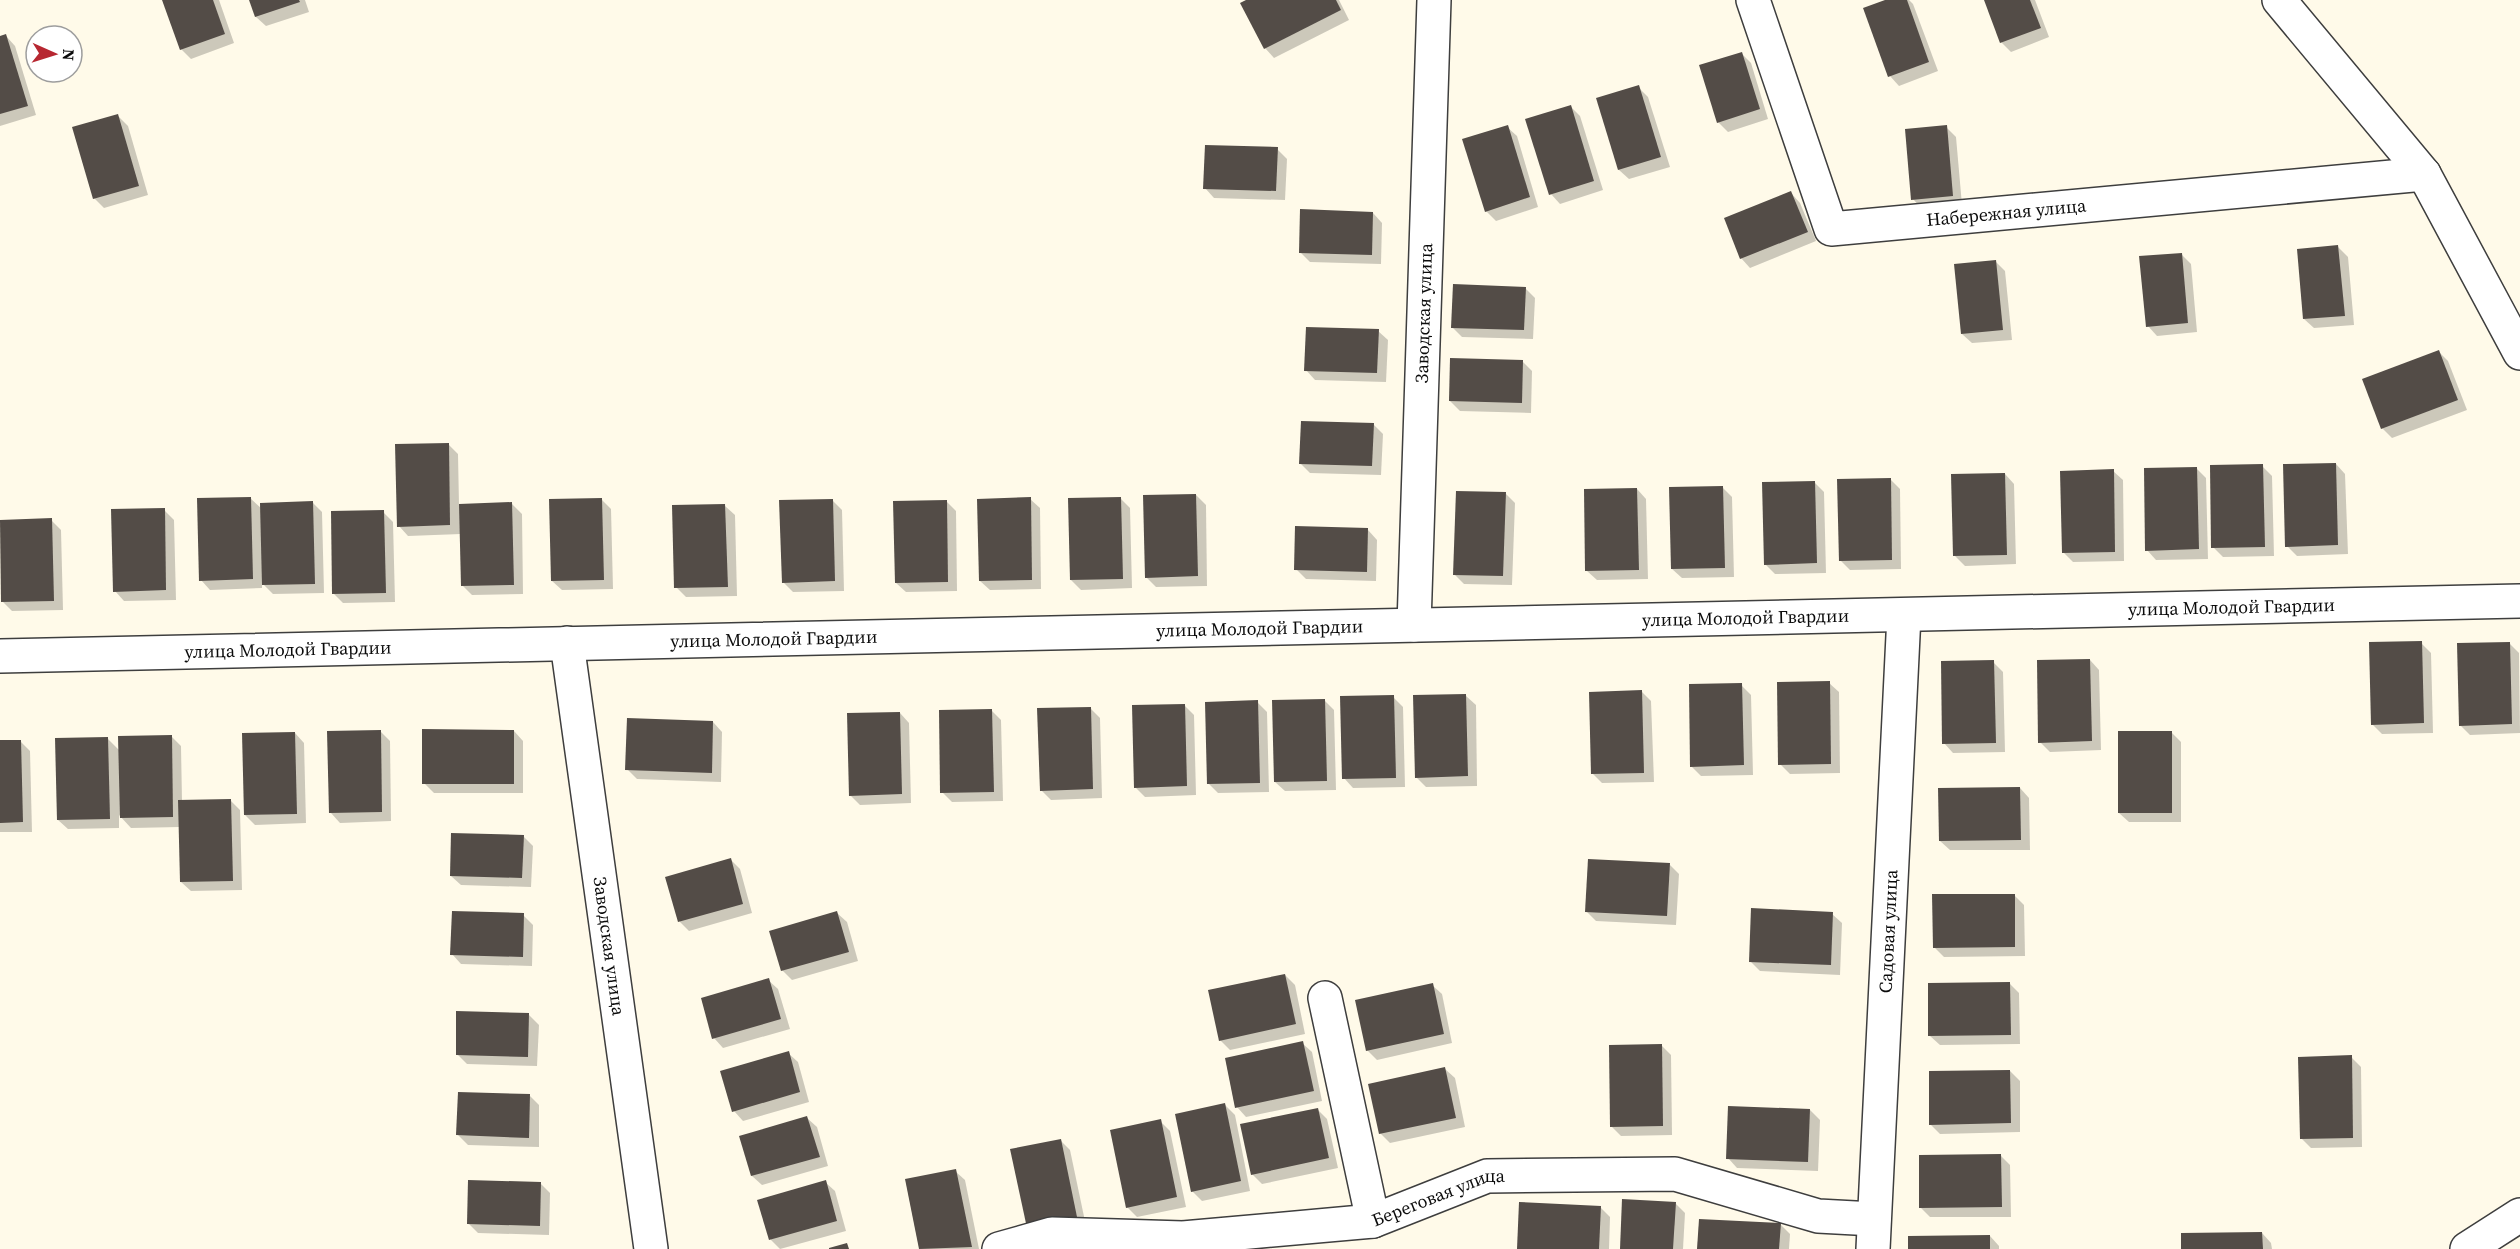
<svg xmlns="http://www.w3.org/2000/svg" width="2520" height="1249" font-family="'Source Serif 4',serif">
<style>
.shadow{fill:#0003}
.building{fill:#534c47}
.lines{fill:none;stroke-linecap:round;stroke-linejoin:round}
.minor-casing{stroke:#3e3e3e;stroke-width:36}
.minor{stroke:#fff;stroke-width:33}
.labels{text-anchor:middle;stroke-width:6;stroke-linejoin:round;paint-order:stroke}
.street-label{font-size:18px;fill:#0b0b0b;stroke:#fff}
</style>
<rect width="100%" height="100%" fill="#fffae9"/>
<g class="shadow">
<polygon points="164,0 219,0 234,43 191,59 181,49"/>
<polygon points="250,0 305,0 309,12 266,26 256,17"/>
<polygon points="1249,0 1339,0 1349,20 1274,58 1265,48"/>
<polygon points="1889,0 1909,0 1913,4 1938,71 1899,86 1890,76"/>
<polygon points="1985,0 2035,0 2049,37 2011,52 2001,42"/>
<polygon points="6,36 15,46 36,115 0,126 0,38"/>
<polygon points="1741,53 1751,63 1768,119 1728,132 1718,122"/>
<polygon points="1638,87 1648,97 1670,167 1629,179 1619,170"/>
<polygon points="1571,107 1580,116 1603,190 1560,204 1551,194"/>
<polygon points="118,116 128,126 148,195 104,208 94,198"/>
<polygon points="1507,127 1517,136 1538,207 1496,221 1486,211"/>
<polygon points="1946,127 1956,137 1962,205 1922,209 1913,199"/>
<polygon points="1277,149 1287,159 1285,200 1214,198 1205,188"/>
<polygon points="1791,193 1800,203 1816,241 1750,268 1741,258"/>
<polygon points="1373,213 1382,223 1381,264 1310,262 1300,252"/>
<polygon points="2338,247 2348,257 2354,325 2314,328 2304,319"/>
<polygon points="2181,254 2191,264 2197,332 2157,336 2148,326"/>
<polygon points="1996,262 2005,271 2012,340 1972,343 1962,334"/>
<polygon points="1525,288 1535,298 1533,339 1462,337 1453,328"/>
<polygon points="1378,331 1388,340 1386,382 1315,380 1306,370"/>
<polygon points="2439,352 2448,361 2467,410 2392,438 2382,428"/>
<polygon points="1522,361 1532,371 1531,413 1460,411 1450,401"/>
<polygon points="1373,424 1383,434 1381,475 1310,473 1301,464"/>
<polygon points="448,444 458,454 459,505 512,504 522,514 523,594 472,595 462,585 461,534 408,536 399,526"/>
<polygon points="2336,464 2345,474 2348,554 2297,556 2287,546"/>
<polygon points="2262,466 2272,476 2274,556 2223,557 2213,547"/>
<polygon points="2196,468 2206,478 2208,559 2156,560 2147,550"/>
<polygon points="2113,471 2123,480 2124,561 2073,562 2063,552"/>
<polygon points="2005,474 2014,484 2016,564 1965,566 1955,556"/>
<polygon points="1890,479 1900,489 1901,569 1850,570 1841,561"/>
<polygon points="1814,482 1824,492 1826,573 1775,574 1765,564"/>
<polygon points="1722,487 1732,497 1734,577 1682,578 1672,569"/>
<polygon points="1637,489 1646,499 1648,579 1597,580 1587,571"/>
<polygon points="1505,493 1515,503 1512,585 1464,584 1454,574"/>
<polygon points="1196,495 1206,505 1207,586 1156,587 1146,577"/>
<polygon points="250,498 262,509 313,503 322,512 324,593 273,594 262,583 262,588 210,590 201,580"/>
<polygon points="1120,498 1130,508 1132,588 1081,590 1071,580"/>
<polygon points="601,499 611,509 613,589 562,590 552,581"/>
<polygon points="1030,499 1040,508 1041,589 990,590 980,581"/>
<polygon points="832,500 842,510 844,591 793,592 783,582"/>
<polygon points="946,501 956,511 957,591 906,592 896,583"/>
<polygon points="725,506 735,515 737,596 686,597 676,587"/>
<polygon points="164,510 174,520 176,600 124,601 115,591"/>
<polygon points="383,512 393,522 395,602 343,603 333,593"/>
<polygon points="51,520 61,530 63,610 12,611 2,601"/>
<polygon points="1368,530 1377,540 1376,581 1306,579 1296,569"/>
<polygon points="2421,643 2431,653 2433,733 2382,734 2372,724"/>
<polygon points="2509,643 2519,653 2520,733 2470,735 2460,725"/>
<polygon points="2090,660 2099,670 2101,750 2050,752 2040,742"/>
<polygon points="1993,662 2003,672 2005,752 1953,753 1944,743"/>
<polygon points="1829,683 1839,692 1840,773 1790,774 1780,764"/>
<polygon points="1741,685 1751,695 1753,775 1701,776 1691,766"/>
<polygon points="1642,692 1651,701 1654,782 1602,783 1593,774"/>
<polygon points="1466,696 1476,705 1477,786 1426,787 1416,777"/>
<polygon points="1393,697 1403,707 1405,787 1353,788 1344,778"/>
<polygon points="1324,700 1334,710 1336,790 1285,791 1275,782"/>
<polygon points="1257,702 1267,712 1269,792 1218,793 1209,784"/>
<polygon points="1184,705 1194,715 1196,795 1145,797 1135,787"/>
<polygon points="1091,709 1100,718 1102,798 1051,800 1041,790"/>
<polygon points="992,711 1001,720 1003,801 952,802 942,792"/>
<polygon points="900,713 909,723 911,803 860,805 850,795"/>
<polygon points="713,722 722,732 721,782 637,779 627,769"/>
<polygon points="380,731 390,741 391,821 340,823 331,813"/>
<polygon points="514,731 523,741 523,793 434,793 424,783"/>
<polygon points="2171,732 2181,742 2181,822 2129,822 2119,813"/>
<polygon points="295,733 304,743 306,823 255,825 245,815"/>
<polygon points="171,736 181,746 182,801 230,800 240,810 242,890 191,891 181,882 180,827 131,828 119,815 119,828 68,829 58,820 107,738 120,751"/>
<polygon points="20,741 30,751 32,832 0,832 0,742"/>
<polygon points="2020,788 2029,798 2030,850 1950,850 1940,841"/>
<polygon points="523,836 533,846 531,887 461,885 451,876"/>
<polygon points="730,859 740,869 752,913 689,931 680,922 667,878"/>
<polygon points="1669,864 1679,874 1676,925 1596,921 1586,911"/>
<polygon points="2014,895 2024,905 2025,956 1944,957 1934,947"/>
<polygon points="837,913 847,922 858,961 792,980 782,970"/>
<polygon points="1832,914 1842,923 1840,975 1760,971 1750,961"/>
<polygon points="523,915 533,925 532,966 461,964 452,954"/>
<polygon points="1285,975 1295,985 1305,1034 1230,1050 1220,1040"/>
<polygon points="768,980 778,989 790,1029 723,1048 714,1038"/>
<polygon points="2009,983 2019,993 2020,1044 1940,1045 1930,1036"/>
<polygon points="1432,985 1442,994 1452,1043 1377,1060 1367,1050"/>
<polygon points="529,1015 539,1025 537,1066 467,1064 457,1054"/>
<polygon points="1302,1043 1312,1052 1322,1101 1246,1117 1237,1107"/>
<polygon points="1661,1045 1671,1055 1672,1135 1621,1136 1612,1127"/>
<polygon points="788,1053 798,1062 809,1102 743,1121 734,1111"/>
<polygon points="2351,1057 2361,1067 2362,1147 2311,1148 2302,1139"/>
<polygon points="1445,1069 1455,1078 1465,1127 1390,1143 1380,1133"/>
<polygon points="2010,1071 2020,1081 2020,1132 1940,1134 1930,1124"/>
<polygon points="530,1096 539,1105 539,1147 468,1145 458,1135"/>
<polygon points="1225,1105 1235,1115 1250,1191 1202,1201 1192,1191"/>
<polygon points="1317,1109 1327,1119 1338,1168 1262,1184 1252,1174"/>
<polygon points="1810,1110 1820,1120 1818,1171 1737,1168 1728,1158"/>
<polygon points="807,1118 817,1127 828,1166 762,1185 752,1176 741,1137"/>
<polygon points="1160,1121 1170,1131 1186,1207 1137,1217 1127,1207"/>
<polygon points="1060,1140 1070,1150 1086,1226 1038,1236"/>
<polygon points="2000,1155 2010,1165 2011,1217 1930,1217 1921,1208"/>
<polygon points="955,1171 965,1180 979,1249 921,1249 907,1180"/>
<polygon points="825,1182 835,1191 846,1231 780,1249 771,1240 759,1201"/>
<polygon points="541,1184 550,1193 549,1235 478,1233 468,1223"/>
<polygon points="1675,1203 1685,1213 1683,1249 1621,1249"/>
<polygon points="1600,1207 1610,1217 1609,1249 1518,1249"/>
<polygon points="1780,1224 1790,1234 1789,1249 1698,1249"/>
<polygon points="2262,1233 2271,1243 2272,1249 2182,1249"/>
<polygon points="1990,1236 1999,1246 1999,1249 1909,1249"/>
</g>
<g class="building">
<polygon points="162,0 213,0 225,34 180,50"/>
<polygon points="249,0 299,0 300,2 255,17"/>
<polygon points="1246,0 1336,0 1341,10 1264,49 1240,3"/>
<polygon points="1885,0 1907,0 1929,62 1888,77 1863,8"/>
<polygon points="1984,0 2030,0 2041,28 2000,43"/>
<polygon points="6,34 28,106 0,114 0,36"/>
<polygon points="1742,52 1760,109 1717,123 1699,65"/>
<polygon points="1639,85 1661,157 1618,170 1596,98"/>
<polygon points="1571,105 1594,181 1549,195 1525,119"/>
<polygon points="118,114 139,186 93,199 72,127"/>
<polygon points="1508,125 1530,197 1485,212 1462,139"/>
<polygon points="1947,125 1953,196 1911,200 1905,129"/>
<polygon points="1205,145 1278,147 1276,191 1203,189"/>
<polygon points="1791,191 1808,232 1740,259 1724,218"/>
<polygon points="1300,209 1373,212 1372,255 1299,253"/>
<polygon points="2338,245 2345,316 2303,319 2297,249"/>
<polygon points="2182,253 2188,323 2146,327 2139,256"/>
<polygon points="1996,260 2003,330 1961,334 1954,264"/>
<polygon points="1453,284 1526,287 1524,330 1451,328"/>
<polygon points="1306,327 1379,329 1377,373 1304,371"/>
<polygon points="2439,350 2458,400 2381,429 2362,379"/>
<polygon points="1450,358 1523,360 1522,403 1449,401"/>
<polygon points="1301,421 1374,423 1372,466 1299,464"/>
<polygon points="449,443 450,525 397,527 395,444"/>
<polygon points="2336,463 2338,545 2285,547 2283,464"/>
<polygon points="2263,464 2265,547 2211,548 2210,465"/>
<polygon points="2197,467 2199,549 2145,551 2144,468"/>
<polygon points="2114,469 2115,552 2062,553 2060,471"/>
<polygon points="2005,473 2007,555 1953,556 1951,474"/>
<polygon points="1891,478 1892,560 1839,561 1837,479"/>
<polygon points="1815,481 1817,563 1764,565 1762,482"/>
<polygon points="1723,486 1725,568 1671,569 1669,487"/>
<polygon points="1637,488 1639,570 1585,571 1584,489"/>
<polygon points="1456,491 1506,492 1503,576 1453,575"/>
<polygon points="1196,494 1198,576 1145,578 1143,495"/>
<polygon points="251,497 253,579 199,581 197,498"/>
<polygon points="1031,497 1032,580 979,581 977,499"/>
<polygon points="1121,497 1123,579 1070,580 1068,498"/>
<polygon points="602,498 604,580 551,581 549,499"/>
<polygon points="833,499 835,581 782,583 779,500"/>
<polygon points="947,500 948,582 895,583 893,501"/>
<polygon points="313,501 315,584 262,585 260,503"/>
<polygon points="512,502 514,585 461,586 459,504"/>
<polygon points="725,504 728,587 674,588 672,505"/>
<polygon points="165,508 166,590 113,592 111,509"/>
<polygon points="384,510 386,593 332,594 331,511"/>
<polygon points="52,518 54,601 1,602 0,520"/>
<polygon points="1295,526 1368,528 1367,572 1294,570"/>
<polygon points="2422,641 2424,723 2371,725 2369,642"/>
<polygon points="2510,642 2512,724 2459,726 2457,643"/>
<polygon points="2090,659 2092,741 2038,743 2037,660"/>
<polygon points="1994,660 1996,743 1942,744 1941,661"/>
<polygon points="1830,681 1831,764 1778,765 1777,682"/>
<polygon points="1742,683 1744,765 1690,767 1689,684"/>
<polygon points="1642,690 1644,773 1591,774 1589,692"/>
<polygon points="1466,694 1468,776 1415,778 1413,695"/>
<polygon points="1394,695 1396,778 1342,779 1340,696"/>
<polygon points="1325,699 1327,781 1274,782 1272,700"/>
<polygon points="1258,700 1260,783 1207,784 1205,702"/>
<polygon points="1185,704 1187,786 1134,788 1132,705"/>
<polygon points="1091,707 1093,789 1040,791 1037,708"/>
<polygon points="992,709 994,792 940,793 939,710"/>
<polygon points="900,712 902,794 849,796 847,713"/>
<polygon points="627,718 713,721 712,773 625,770"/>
<polygon points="422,729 514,730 514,784 422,784"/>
<polygon points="381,730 382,812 329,813 327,731"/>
<rect x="2118" y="731" width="54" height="82"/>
<polygon points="295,732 297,814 244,815 242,733"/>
<polygon points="172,735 173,817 120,818 118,736"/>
<polygon points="108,737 110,819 57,820 55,738"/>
<polygon points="0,740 21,740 23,822 0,823"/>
<polygon points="2020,787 2021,840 1939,841 1938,788"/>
<polygon points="231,799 233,881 180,882 178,800"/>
<polygon points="451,833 524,835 522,878 450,876"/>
<polygon points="731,858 743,904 678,922 665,877"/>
<polygon points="1588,859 1670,863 1667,916 1585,912"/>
<polygon points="1932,894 2015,894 2015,947 1933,948"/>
<polygon points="1751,908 1833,912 1831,965 1749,962"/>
<polygon points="452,911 524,913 523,957 450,955"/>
<polygon points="837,911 849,952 781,971 769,931"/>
<polygon points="1285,974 1296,1024 1219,1041 1208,990"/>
<polygon points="769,978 781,1019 712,1039 701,998"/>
<polygon points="2010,982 2011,1035 1928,1036 1928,983"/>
<polygon points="1433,983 1444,1034 1366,1051 1355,1000"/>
<polygon points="456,1011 529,1013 528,1057 456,1055"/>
<polygon points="1303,1041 1314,1091 1235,1108 1225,1058"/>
<polygon points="1662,1044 1663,1126 1610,1127 1609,1045"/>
<polygon points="789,1051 800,1092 732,1112 720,1071"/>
<polygon points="2352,1055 2353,1138 2300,1139 2298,1057"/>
<polygon points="1445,1067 1456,1118 1379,1134 1368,1084"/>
<polygon points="2010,1070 2011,1123 1929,1125 1929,1071"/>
<polygon points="458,1092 530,1094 529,1138 456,1135"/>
<polygon points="1225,1103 1241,1181 1191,1192 1175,1114"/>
<polygon points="1728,1106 1810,1109 1808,1162 1726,1159"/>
<polygon points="1318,1108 1329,1158 1251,1175 1240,1124"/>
<polygon points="807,1116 820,1157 751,1176 739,1136"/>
<polygon points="1161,1119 1177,1197 1126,1208 1110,1130"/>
<polygon points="1061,1139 1077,1217 1027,1228 1010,1149"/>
<polygon points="2001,1154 2002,1207 1919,1208 1919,1155"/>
<polygon points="956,1169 972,1247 919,1249 905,1179"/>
<polygon points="468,1180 541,1182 540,1226 467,1224"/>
<polygon points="826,1180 837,1221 769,1240 757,1200"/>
<polygon points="1622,1199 1676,1202 1673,1249 1620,1249"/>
<polygon points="1519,1202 1601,1206 1599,1249 1517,1249"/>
<polygon points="1699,1219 1781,1223 1779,1249 1697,1249"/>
<polygon points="2262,1232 2263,1249 2181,1249 2181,1233"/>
<polygon points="1990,1235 1990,1249 1908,1249 1908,1236"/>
<polygon points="847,1243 849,1249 829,1249 829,1248"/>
</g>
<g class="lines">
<g class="minor-casing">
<g id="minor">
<path id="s1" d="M1753,0L1831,229L2424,174"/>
<polyline points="2279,0 2424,174 2520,353"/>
<path id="s2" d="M1414,625L1434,0"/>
<path id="s3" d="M567,643L651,1249"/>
<path id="s4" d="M0,656L2520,601"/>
<polyline points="1325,998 1373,1221"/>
<path id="s5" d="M999,1249L1052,1234L1183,1238L1373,1221L1487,1176L1675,1174L1818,1216L1874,1219"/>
<path id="s6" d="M1873,1249L1904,615"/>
<polyline points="2467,1249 2520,1215"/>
</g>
</g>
<use href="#minor" class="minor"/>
</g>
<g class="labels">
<g class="street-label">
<text dy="6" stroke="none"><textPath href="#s1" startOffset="418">Набережная улица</textPath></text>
<text dy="6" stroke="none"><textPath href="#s2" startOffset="312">Заводская улица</textPath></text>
<text dy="6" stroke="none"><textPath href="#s4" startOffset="2232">улица Молодой Гвардии</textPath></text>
<text dy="6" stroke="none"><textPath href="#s4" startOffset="1746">улица Молодой Гвардии</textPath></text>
<text dy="6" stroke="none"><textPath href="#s4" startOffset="1260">улица Молодой Гвардии</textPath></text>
<text dy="6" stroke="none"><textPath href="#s4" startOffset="774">улица Молодой Гвардии</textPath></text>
<text dy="6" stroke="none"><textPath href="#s4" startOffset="288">улица Молодой Гвардии</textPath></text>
<text dy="6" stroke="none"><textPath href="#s6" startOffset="318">Садовая улица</textPath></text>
<text dy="6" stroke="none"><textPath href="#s3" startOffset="306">Заводская улица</textPath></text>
<text dy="6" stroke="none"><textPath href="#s5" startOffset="447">Береговая улица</textPath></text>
</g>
</g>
<g transform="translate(54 54) rotate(93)"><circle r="28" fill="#ffffff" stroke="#9d9d9d" stroke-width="1.5"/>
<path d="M0-4.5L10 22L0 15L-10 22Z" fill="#b72731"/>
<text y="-9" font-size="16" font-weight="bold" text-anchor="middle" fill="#0b0b0b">N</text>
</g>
</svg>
